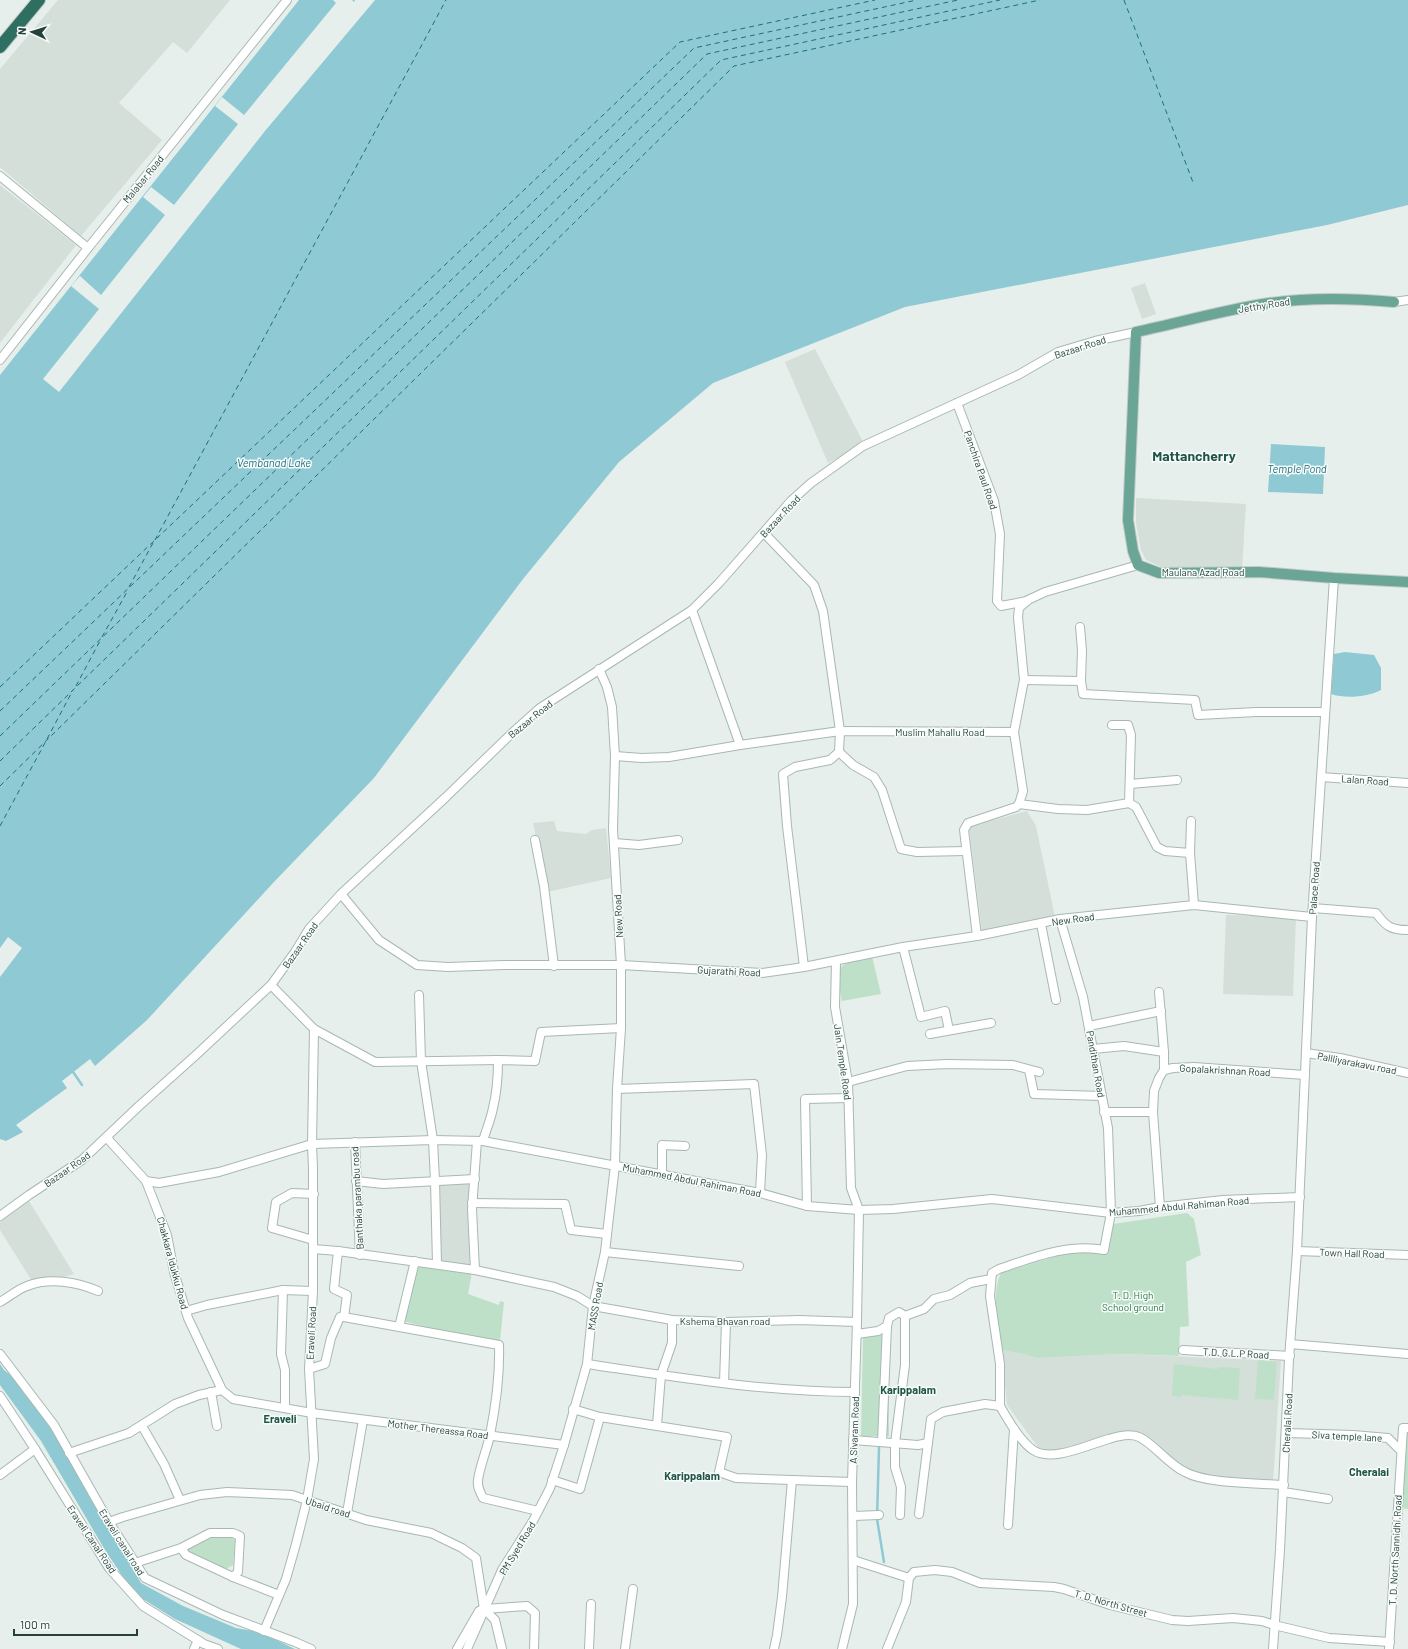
<svg xmlns="http://www.w3.org/2000/svg" width="1408" height="1649" font-family="Barlow,sans-serif">
<style>
.built{fill:#d4dfda}
.green{fill:#bfe0c8}
.water{fill:#8ec9d4}
.pier{fill:#e6efeb}
.lines{fill:none;stroke-linecap:round;stroke-linejoin:round}
.stream{stroke:#8ec9d4;stroke-width:2.5}
.ferry{stroke:#1c6f80;stroke-width:1;stroke-dasharray:5 4;stroke-linecap:butt}
.minor-casing{stroke:#a8b8b2;stroke-width:10}
.major-casing{stroke:#c2cac8;stroke-width:12}
.highway-casing{stroke:#c2cac8;stroke-width:14}
.minor{stroke:#fff;stroke-width:8}
.major{stroke:#6aa596;stroke-width:10}
.highway{stroke:#2f6f62;stroke-width:12}
.labels{text-anchor:middle;stroke-width:3;stroke-linejoin:round;paint-order:stroke}
.street-label{font-size:10px;fill:#24423a;stroke:#f7fbf9}
.park-label{font-size:10px;fill:#2d7a4b;stroke:#f7fbf9}
.water-label{font-size:11px;font-style:italic;fill:#1c6f80;stroke:#f7fbf9}
.neighbourhood-label{font-size:11px;font-weight:bold;fill:#1f5548;stroke:#f7fbf9}
.district-label{font-size:14px;font-weight:bold;fill:#1f5548;stroke:#f7fbf9}
</style>
<rect width="100%" height="100%" fill="#e6efeb"/>
<g class="built">
<polygon points="58,0 230,0 187,53 173,42 119,103 162,140 81,236 0,167 0,69"/>
<polygon points="0,185 76,245 0,343"/>
<polygon points="1145,283 1156,314 1142,319 1131,288"/>
<polygon points="815,349 864,444 828,463 785,362"/>
<polygon points="1136,498 1246,504 1242,569 1161,567 1146,560 1141,550 1136,523"/>
<polygon points="1027,811 1036,826 1055,917 982,931 969,827"/>
<polygon points="554,821 557,831 586,834 592,830 606,828 611,878 547,892 533,823"/>
<polygon points="1226,915 1296,917 1293,996 1223,994"/>
<polygon points="471,1180 470,1265 440,1263 438,1181"/>
<polygon points="29,1201 74,1274 60,1278 32,1281 0,1230 0,1222"/>
<polygon points="1002,1350 1023,1354 1037,1358 1119,1354 1281,1361 1273,1483 1195,1476 1135,1435 1060,1451 1047,1451 1038,1447 1007,1405"/>
</g>
<g class="green">
<path d="M872 956 881 994 842 1001C835 962 836 966 872 956Z"/>
<path d="M1187 1213 1194 1219 1201 1255 1186 1262 1189 1326 1180 1327 1179 1356 1119 1354 1037 1358 1023 1354 1002 1350C997 1328 991 1294 1001 1273L1063 1254 1081 1252 1106 1254 1109 1248 1113 1224Z"/>
<polygon points="417,1264 472,1272 468,1294 499,1305 500,1301 504,1302 500,1341 452,1334 403,1321"/>
<polygon points="863,1335 888,1335 889,1436 861,1436"/>
<polygon points="1258,1360 1277,1362 1274,1400 1255,1399"/>
<polygon points="1174,1364 1218,1369 1218,1367 1240,1368 1238,1400 1182,1395 1181,1397 1172,1396"/>
<polygon points="1406,1433 1408,1433 1408,1509 1400,1508"/>
<polygon points="208,1537 231,1537 235,1540 233,1565 226,1569 188,1552 188,1548"/>
</g>
<g class="water">
<polygon points="299,0 1408,0 1408,205 1327,225 905,307 713,383 619,462 523,579 374,778 273,883 147,1020 95,1066 90,1059 62,1081 67,1088 16,1125 23,1132 6,1141 0,1139 0,375"/>
<polygon points="1271,444 1325,447 1323,494 1268,492"/>
<path d="M1345 652 1374 655 1381 668V690C1368 697 1345 699 1331 694L1334 654Z"/>
<polygon points="0,1364 4,1370 28,1389 141,1583 183,1606 236,1628 259,1632 295,1649 241,1649 175,1619 143,1599 125,1580 105,1550 41,1441 0,1385"/>
</g>
<g class="pier">
<polygon points="333,0 352,0 354,2 355,0 375,0 265,131 59,392 43,379 99,309 71,286 80,276 101,295 165,215 143,197 151,187 174,205 238,124 215,106 222,97 244,115 336,3"/>
<polygon points="8,937 22,948 0,977 0,948"/>
</g>
<g class="lines">
<g class="stream">
<polyline points="71,1069 82,1085"/>
<polyline points="879,1447 877,1519 884,1562"/>
</g>
<g class="ferry">
<polyline points="1124,0 1194,185"/>
<polyline points="155,540 446,0"/>
<polyline points="129,587 153,543"/>
<polyline points="102,637 128,590"/>
<polyline points="76,686 101,639"/>
<polyline points="0,687 680,42 875,0"/>
<polyline points="0,711 694,48 917,0"/>
<polyline points="0,736 707,54 958,0"/>
<polyline points="47,739 73,690"/>
<polyline points="0,761 721,60 1000,0"/>
<polyline points="0,786 734,66 1040,0"/>
<polyline points="0,826 46,741"/>
</g>
<g class="minor-casing">
<g id="minor">
<polyline points="0,176 88,248"/>
<polyline points="1394,302 1408,300"/>
<polyline points="0,360 88,248 287,0"/>
<polyline points="957,403 994,501 1000,534 997,601 1001,606 1027,601"/>
<polyline points="764,533 814,585 823,611 840,731 839,752 830,760 795,767 783,774 787,826 804,967"/>
<polyline points="692,610 740,745"/>
<polyline points="1080,627 1082,650 1081,681"/>
<polyline points="1024,680 1081,681 1083,694 1195,700 1198,715 1256,712 1325,712"/>
<polyline points="1112,725 1128,725 1131,735 1129,803"/>
<polyline points="839,752 853,765 874,777 882,790 901,849 917,852 966,851"/>
<polyline points="615,756 642,758 669,757 740,745 840,731 1014,732"/>
<polyline points="1321,777 1408,783"/>
<polyline points="1130,784 1177,780"/>
<polyline points="1019,804 1058,809 1087,810 1129,803 1136,807 1157,847 1165,851 1190,853 1194,905"/>
<polyline points="535,840 544,886 554,966"/>
<polyline points="614,843 639,845 678,840"/>
<polyline points="1190,853 1191,821"/>
<polyline points="341,894 379,940 417,965 448,967 504,965 621,965 762,973 804,967 903,947 977,936 1060,919 1194,905 1312,917"/>
<path d="M1313 908 1376 913C1386 926 1390 930 1408 930"/>
<polyline points="1041,924 1056,1000"/>
<polyline points="977,936 964,830 968,823 1016,807 1019,804 1023,791 1014,732 1024,680 1018,617 1019,608 1028,600 1045,592 1138,565"/>
<polyline points="903,947 921,1017 945,1011 949,1030"/>
<polyline points="836,961 835,1007 848,1082 851,1188 859,1210 857,1322 852,1482 853,1604 842,1649"/>
<polyline points="271,985 314,1029 375,1062 498,1060"/>
<polyline points="1159,992 1164,1052 1164,1070"/>
<polyline points="419,995 421,1061 433,1140 435,1181 437,1264"/>
<polyline points="1089,1026 1161,1011"/>
<polyline points="930,1034 991,1023"/>
<polyline points="1093,1049 1124,1046 1164,1052"/>
<polyline points="1306,1053 1340,1058 1408,1073"/>
<polyline points="1029,1070 1034,1094 1102,1096"/>
<polyline points="848,1082 907,1066 947,1064 1013,1065 1039,1072"/>
<polyline points="617,1089 754,1084 762,1155 760,1193"/>
<polyline points="1104,1112 1153,1112"/>
<polyline points="107,1138 146,1181 159,1183 219,1172 312,1144 433,1140 483,1141 760,1193 807,1206 859,1210 893,1209 992,1199 1111,1213 1139,1211 1160,1207 1223,1200 1300,1197"/>
<path d="M483 1141C486 1130 491 1119 493 1108 497 1092 498 1076 498 1060L535 1061 541 1032 621 1028"/>
<polyline points="355,1142 360,1255"/>
<polyline points="662,1174 662,1145 685,1146"/>
<polyline points="146,1181 167,1235 174,1272 188,1318 222,1390 233,1399 312,1413 564,1445"/>
<polyline points="356,1181 383,1184 475,1179"/>
<polyline points="472,1203 565,1204 571,1230 607,1234"/>
<polyline points="807,1206 805,1099 849,1098"/>
<polyline points="1160,1207 1153,1112 1154,1091 1159,1078 1164,1070 1173,1068 1194,1067 1305,1075"/>
<polyline points="0,1216 29,1195 82,1160 139,1106 196,1055 271,985 295,952 309,929 341,894 446,797 512,733 540,708 692,610 719,583 791,501 811,483 863,446 1018,375 1058,352 1095,341 1136,332"/>
<polyline points="313,1240 272,1228 276,1202 292,1193 314,1194"/>
<polyline points="313,1249 338,1251 475,1270 554,1287 577,1296 593,1306 672,1320 726,1322 799,1320 857,1322"/>
<path d="M338 1251 334 1289 347 1295 344 1317 499 1345C500 1376 496 1405 490 1435 487 1450 480 1465 478 1480 477 1487 480 1492 483 1498L538 1511"/>
<polyline points="1297,1251 1408,1255"/>
<polyline points="605,1252 739,1266"/>
<polyline points="475,1270 472,1209 477,1141"/>
<polyline points="283,1290 281,1354 285,1370 285,1408"/>
<path d="M0 1302C9 1297 18 1289 27 1286 50 1277 77 1282 98 1291"/>
<polyline points="186,1311 207,1305 283,1290 313,1291"/>
<polyline points="399,1327 415,1261"/>
<polyline points="857,1334 878,1331 887,1326 889,1318 899,1312 905,1316"/>
<polyline points="1290,1344 1408,1354"/>
<polyline points="1183,1350 1290,1356"/>
<polyline points="0,1354 54,1425 109,1522 145,1578 223,1615 295,1642 311,1649"/>
<path d="M587 1364C676 1377 765 1392 855 1392"/>
<polyline points="309,1369 325,1364 331,1338 340,1317 344,1317"/>
<polyline points="724,1383 726,1322"/>
<polyline points="211,1392 217,1426"/>
<polyline points="0,1396 35,1449 109,1568 143,1606 204,1644 218,1649"/>
<path d="M1000 1406V1364L990 1296 992 1273 999 1269C1032 1258 1069 1243 1104 1250L1111 1213 1108 1128 1083 997 1060 919"/>
<path d="M1000 1406C1008 1420 1020 1441 1033 1450 1052 1463 1089 1444 1109 1439 1118 1436 1130 1433 1139 1437 1153 1443 1169 1465 1185 1472 1207 1484 1257 1483 1284 1485"/>
<polyline points="573,1409 600,1417 727,1437 719,1472 736,1478 852,1482"/>
<polyline points="657,1425 661,1375 672,1343 672,1320"/>
<polyline points="142,1426 164,1464 180,1500"/>
<polyline points="1287,1433 1353,1435 1388,1438 1401,1451"/>
<polyline points="853,1440 918,1445 928,1443 931,1419 943,1412 985,1404 1000,1406"/>
<polyline points="882,1442 887,1326"/>
<polyline points="69,1453 129,1433 175,1404 199,1395 222,1390"/>
<polyline points="0,1475 35,1449"/>
<polyline points="552,1480 580,1489 600,1417"/>
<polyline points="1283,1492 1328,1499"/>
<polyline points="347,1513 363,1420"/>
<polyline points="919,1514 928,1443"/>
<polyline points="900,1515 901,1487 895,1467 895,1443 905,1365 905,1316 924,1309 934,1299 950,1295 970,1283 991,1279"/>
<polyline points="853,1516 879,1515"/>
<polyline points="109,1522 123,1517 200,1495 227,1492 292,1495 366,1520 431,1533 462,1548 476,1558 484,1609"/>
<polyline points="1008,1525 1014,1429"/>
<polyline points="853,1560 909,1578"/>
<polyline points="135,1563 181,1548 210,1533 233,1533 240,1536 238,1572 233,1577 186,1555 181,1548"/>
<polyline points="233,1577 279,1595"/>
<polyline points="484,1609 495,1620 502,1649"/>
<polyline points="264,1631 286,1579 296,1544 307,1500 314,1459 309,1369 313,1291 313,1169 312,1144 314,1029"/>
<polyline points="194,1649 198,1640"/>
<polyline points="457,1649 479,1611 484,1609 527,1606 535,1613 534,1649"/>
<polyline points="467,1649 502,1570 533,1521 550,1488 564,1445 587,1364 593,1306 605,1252 615,1165 617,1089 621,1028 621,965 613,829 615,756 612,707 607,687 599,669"/>
<polyline points="589,1649 591,1604"/>
<polyline points="625,1649 633,1589"/>
<polyline points="774,1649 777,1635 782,1597 792,1480"/>
<polyline points="887,1649 906,1602 909,1578 914,1572 935,1570 952,1572 980,1583 1054,1587 1064,1589 1110,1605 1172,1620 1188,1621 1233,1618 1262,1621 1274,1625 1329,1638 1390,1642"/>
<polyline points="1273,1649 1280,1550 1289,1359 1297,1251 1312,917 1334,578"/>
<polyline points="1389,1649 1403,1428 1408,1428"/>
</g>
</g>
<g class="major-casing">
<path id="major" d="M1394 302C1351 298 1306 297 1263 304 1220 311 1178 323 1136 332L1128 520 1133 551 1138 565 1159 573 1259 572 1334 578 1408 582"/>
</g>
<g class="highway-casing">
<polyline id="highway" points="0,47 39,0"/>
</g>
<use href="#minor" class="minor"/>
<use href="#major" class="major"/>
<use href="#highway" class="highway"/>
</g>
<g class="labels">
<g class="street-label">
<text transform="translate(143 179) rotate(-51)" y="4">Malabar Road</text>
<text transform="translate(1264 305) rotate(-9)" y="4">Jetthy Road</text>
<text transform="translate(1080 347) rotate(-18)" y="4">Bazaar Road</text>
<text transform="translate(981 470) rotate(71)" y="4">Panchira Paul Road</text>
<text transform="translate(780 516) rotate(-47)" y="4">Bazaar Road</text>
<text x="1203" y="576">Maulana Azad Road</text>
<text transform="translate(530 719) rotate(-39)" y="4">Bazaar Road</text>
<text x="940" y="736">Muslim Mahallu Road</text>
<text transform="translate(1365 780) rotate(4)" y="4">Lalan Road</text>
<text transform="translate(1314 888) rotate(-86)" y="4">Palace Road</text>
<text transform="translate(618 916) rotate(-93)" y="4">New Road</text>
<text transform="translate(1073 919) rotate(-8)" y="4">New Road</text>
<text transform="translate(300 945) rotate(-55)" y="4">Bazaar Road</text>
<text transform="translate(729 971) rotate(3)" y="4">Gujarathi Road</text>
<text transform="translate(843 1062) rotate(82)" y="4">Jain Temple Road</text>
<text transform="translate(1357 1063) rotate(11)" y="4">Pallliyarakavu road</text>
<text transform="translate(1096 1064) rotate(80)" y="4">Pandithan Road</text>
<text transform="translate(1225 1070) rotate(3)" y="4">Gopalakrishnan Road</text>
<text transform="translate(67 1169) rotate(-35)" y="4">Bazaar Road</text>
<text transform="translate(692 1180) rotate(11)" y="4">Muhammed Abdul Rahiman Road</text>
<text transform="translate(357 1198) rotate(-93)" y="4">Banthaka parambu road</text>
<text transform="translate(1179 1206) rotate(-5)" y="4">Muhammed Abdul Rahiman Road</text>
<text transform="translate(1352 1253) rotate(2)" y="4">Town Hall Road</text>
<text transform="translate(173 1263) rotate(75)" y="4">Chakkara Idukku Road</text>
<text transform="translate(595 1306) rotate(-80)" y="4">MASS Road</text>
<text x="725" y="1325">Kshema Bhavan road</text>
<text transform="translate(311 1333) rotate(-87)" y="4">Eraveli Road</text>
<text transform="translate(1236 1353) rotate(3)" y="4">T.D. G.L.P Road</text>
<text transform="translate(1287 1423) rotate(-87)" y="4">Cheralai Road</text>
<text transform="translate(438 1429) rotate(7)" y="4">Mother Thereassa Road</text>
<text transform="translate(854 1430) rotate(-88)" y="4">A Sivaram Road</text>
<text transform="translate(1347 1436) rotate(3)" y="4">Siva temple lane</text>
<text transform="translate(328 1507) rotate(18)" y="4">Ubaid road</text>
<text transform="translate(92 1539) rotate(56)" y="4">Eraveli Canal Road</text>
<text transform="translate(122 1542) rotate(58)" y="4">Eraveli canal road</text>
<text transform="translate(517 1548) rotate(-59)" y="4">PM Syed Road</text>
<text transform="translate(1395 1550) rotate(-87)" y="4">T. D. North Sannidhi.Road</text>
<text transform="translate(1111 1603) rotate(16)" y="4">T. D. North Street</text>
</g>
<g class="park-label">
<text x="1133" y="1299">T. D. High<tspan x="1133" dy="12">School ground</tspan></text>
</g>
<g class="water-label">
<text x="274" y="467">Vembanad Lake</text>
<text x="1297" y="473">Temple Pond</text>
</g>
<g class="neighbourhood-label">
<text x="908" y="1394">Karippalam</text>
<text x="280" y="1423">Eraveli</text>
<text x="1369" y="1476">Cheralai</text>
<text x="692" y="1480">Karippalam</text>
</g>
<g class="district-label">
<text x="1194" y="461">Mattancherry</text>
</g>
</g>
<g transform="translate(32 32) rotate(274)" stroke="#f7fbf9" stroke-width="3" paint-order="stroke">
<path d="M0-3L7 15L0 10L-7 15Z" fill="#24423a"/>
<text y="-6" font-size="11" font-weight="bold" text-anchor="middle" fill="#24423a">N</text>
</g>
<path d="M14 1629v6h123v-6" fill="none" stroke="#24423a" stroke-width="2"/>
<text x="20" y="1629" font-size="12" fill="#24423a" stroke="#f7fbf9" stroke-width="3" paint-order="stroke">100 m</text>
</svg>
